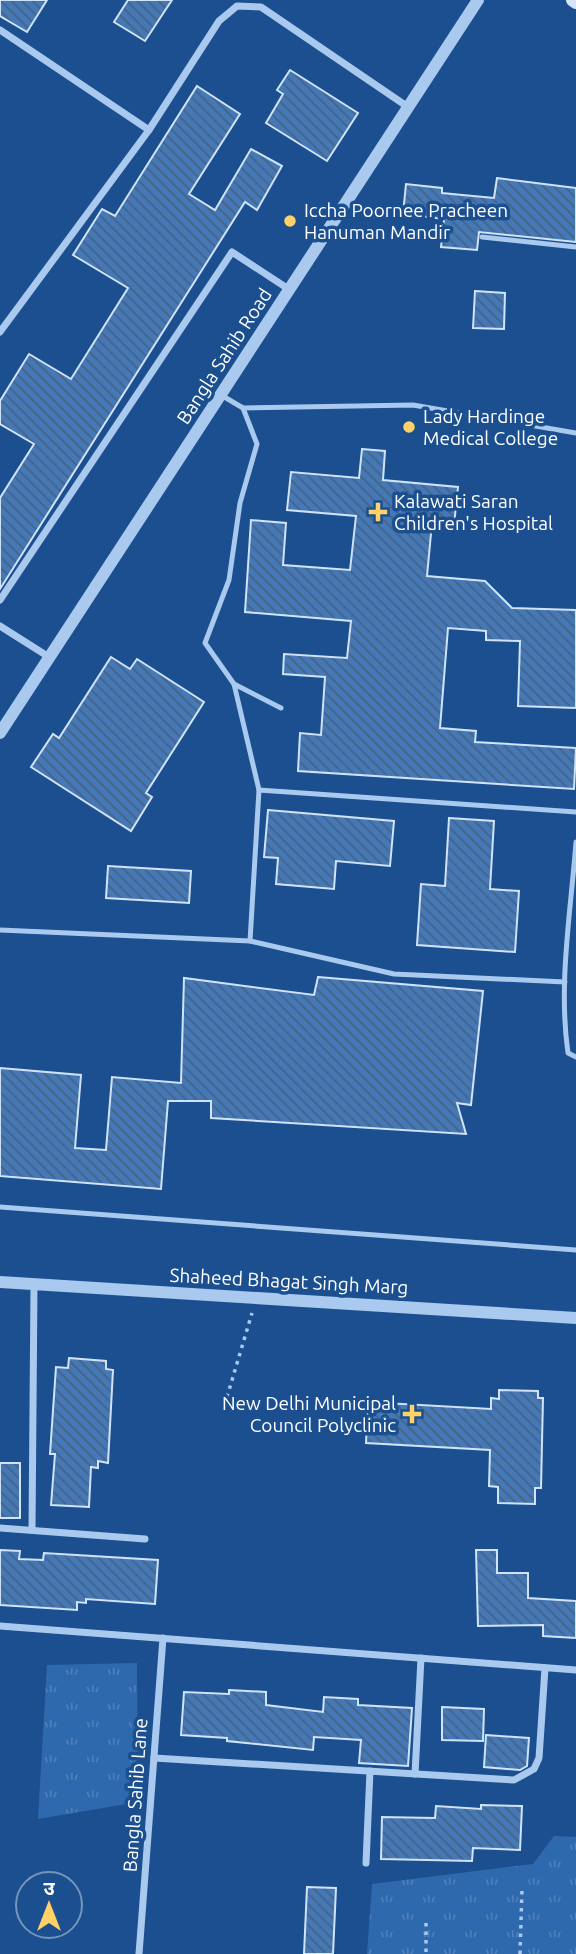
<svg xmlns="http://www.w3.org/2000/svg" width="576" height="1954" font-family="Ubuntu,'Noto Sans Devanagari',sans-serif">
<style>
.park{fill:url(#park-tufts)}
.building{fill:url(#building-back-hatch);stroke:#cfe3fa;stroke-width:2}
.lines{fill:none;stroke-linecap:round;stroke-linejoin:round}
.path{stroke:#a9c9ee;stroke-width:3.5;stroke-dasharray:3.5 5;stroke-linecap:butt}
.service{stroke:#a9c9ee;stroke-width:5}
.minor{stroke:#a9c9ee;stroke-width:7}
.tertiary{stroke:#a9c9ee;stroke-width:12}
.secondary{stroke:#d6e6fa;stroke-width:14}
.poi-dot{fill:#ffd166;stroke:#1b4f8f;stroke-width:2.5}
.labels{text-anchor:middle;stroke-width:7;stroke-linejoin:round;paint-order:stroke}
.poi-label{font-size:19px;fill:#fff;stroke:#1b4f8f;text-anchor:start}
.street-label{font-size:19px;fill:#fff;stroke:#1b4f8f}
</style>
<defs>
<pattern id="park-tufts" width="24" height="20" patternUnits="userSpaceOnUse" patternTransform="scale(1.75)"><rect width="24" height="20" fill="#2e69ad"/><path d="M3 7l-1-3M5 7V3M7 7l1-3M15 17l-1-3M17 17v-4M19 17l1-3" fill="none" stroke="#4d80b9"/></pattern>
<pattern id="building-back-hatch" width="6" height="6" patternUnits="userSpaceOnUse" patternTransform="scale(1.75)"><rect width="6" height="6" fill="#4478b7"/><path d="M-1 5l2 2M0 0l6 6M5-1l2 2" fill="none" stroke="#486282"/></pattern>
</defs>
<rect width="100%" height="100%" fill="#1b4f8f"/>
<g class="park">
<polygon points="137,1663 138,1802 38,1819 47,1665"/>
<polygon points="554,1836 576,1837 576,1954 367,1954 372,1884 533,1864"/>
</g>
<g class="building">
<polygon points="0,0 47,0 27,32 0,16"/>
<polygon points="128,0 172,0 145,41 114,22"/>
<polygon points="290,70 358,113 327,161 266,123 283,94 277,90"/>
<polygon points="197,86 240,114 189,194 215,210 251,149 282,166 257,210 245,202 0,589 0,498 34,444 0,424 0,401 29,354 71,379 128,288 73,255 102,209 115,216"/>
<polygon points="497,178 576,188 576,242 479,232 477,250 441,247 444,219 403,214 406,184 442,188 442,193 494,198"/>
<polygon points="475,291 505,293 504,329 473,328"/>
<polygon points="362,449 385,451 383,480 458,487 454,525 432,523 427,576 485,581 512,608 576,610 576,708 518,706 520,641 486,640 486,631 448,628 440,728 476,731 475,742 576,748 574,789 298,771 300,733 321,735 325,677 283,674 284,654 347,658 351,621 245,612 251,520 286,523 283,565 350,570 356,516 287,510 291,472 359,478"/>
<polygon points="111,657 130,669 137,659 204,702 146,793 152,797 131,831 31,767 53,734 59,738"/>
<polygon points="268,810 394,821 390,866 336,861 334,889 276,884 278,858 264,857"/>
<polygon points="449,818 494,821 490,889 519,891 515,952 417,945 421,884 445,886"/>
<polygon points="108,866 191,871 189,903 106,898"/>
<polygon points="318,977 483,991 471,1105 457,1103 466,1134 211,1118 211,1101 168,1101 161,1189 0,1176 0,1068 81,1075 75,1148 106,1150 112,1077 181,1083 184,978 314,995"/>
<polygon points="69,1358 106,1361 106,1369 113,1370 108,1463 98,1461 98,1468 91,1467 89,1507 51,1505 55,1454 50,1454 56,1367 68,1368"/>
<polygon points="499,1390 538,1391 538,1398 543,1398 541,1488 535,1488 535,1504 498,1503 498,1487 489,1486 490,1450 366,1443 368,1402 491,1409 491,1398 499,1399"/>
<rect x="0" y="1463" width="20" height="55"/>
<polygon points="0,1550 20,1551 19,1559 43,1560 44,1553 158,1560 155,1604 86,1599 86,1603 77,1602 77,1610 0,1605"/>
<polygon points="476,1550 497,1550 497,1573 528,1573 528,1598 576,1601 576,1638 543,1636 543,1625 478,1626"/>
<polygon points="229,1690 266,1692 266,1705 323,1712 324,1697 358,1699 358,1705 412,1708 408,1766 359,1763 361,1740 314,1737 313,1750 227,1741 227,1738 181,1735 184,1692 229,1694"/>
<polygon points="442,1707 484,1709 483,1741 442,1740"/>
<polygon points="486,1735 529,1738 527,1766 520,1770 484,1767"/>
<polygon points="481,1805 522,1806 520,1850 473,1848 472,1861 381,1859 382,1817 435,1818 436,1806 481,1809"/>
<polygon points="307,1887 336,1888 333,1954 304,1954"/>
</g>
<g class="lines">
<g class="path">
<polyline points="227,1397 252,1313"/>
<polyline points="426,1923 426,1954"/>
<polyline points="520,1954 522,1889"/>
</g>
<g class="service">
<polyline points="482,237 576,247"/>
<polyline points="221,395 243,408 413,405 576,433"/>
<polyline points="243,408 257,444 240,503 229,580 205,643 234,684 259,790"/>
<polyline points="234,684 281,708"/>
<path d="M576 842C571 910 558 984 568 1053L576 1057"/>
<polyline points="0,930 250,941 394,974 565,982"/>
<polyline points="250,941 259,790 576,812"/>
<polyline points="0,1207 576,1250"/>
</g>
<g class="minor">
<polyline points="0,30 149,130"/>
<polyline points="0,332 149,130 219,21 237,6 261,7 408,107"/>
<polyline points="0,600 232,252 290,290"/>
<polyline points="0,626 49,657"/>
<polyline points="0,1528 145,1539"/>
<polyline points="32,1530 34,1285"/>
<polyline points="0,1626 576,1670"/>
<polyline points="154,1758 514,1780 534,1769 539,1758 545,1668"/>
<polyline points="415,1774 421,1658"/>
<polyline points="366,1863 370,1771"/>
<polyline points="139,1954 163,1638"/>
</g>
<g class="tertiary">
<polyline points="0,733 478,0"/>
<polyline points="0,1282 576,1318"/>
</g>
<polyline class="secondary" points="573,0 576,2"/>
</g>
<g class="poi-dot">
<circle cx="290" cy="221" r="7"/>
<circle cx="409" cy="427" r="7"/>
<path d="M374.5 501.5h7v7h7v7h-7v7h-7v-7h-7v-7h7z"/>
<path d="M408.5 1403.5h7v7h7v7h-7v7h-7v-7h-7v-7h7z"/>
</g>
<g class="labels">
<g class="poi-label">
<text x="304" y="217">Iccha Poornee Pracheen<tspan x="304" dy="22">Hanuman Mandir</tspan></text>
<text x="423" y="423">Lady Hardinge<tspan x="423" dy="22">Medical College</tspan></text>
<text x="394" y="508">Kalawati Saran<tspan x="394" dy="22">Children's Hospital</tspan></text>
<text x="396" y="1410" text-anchor="end">New Delhi Municipal<tspan x="396" dy="22">Council Polyclinic</tspan></text>
</g>
<g class="street-label">
<text transform="translate(224 356) rotate(-57)" y="7">Bangla Sahib Road</text>
<text transform="translate(289 1281) rotate(3)" y="7">Shaheed Bhagat Singh Marg</text>
<text transform="translate(135 1795) rotate(-86)" y="7">Bangla Sahib Lane</text>
</g>
</g>
<g transform="translate(49 1905)"><circle r="33" fill="#1b4f8f" stroke="#7695bc" stroke-width="2"/>
<path d="M0-5L12 26L0 18L-12 26Z" fill="#ffd166"/>
<text y="-10" font-size="19" font-weight="bold" text-anchor="middle" fill="#ffffff">उ</text>
</g>
</svg>
